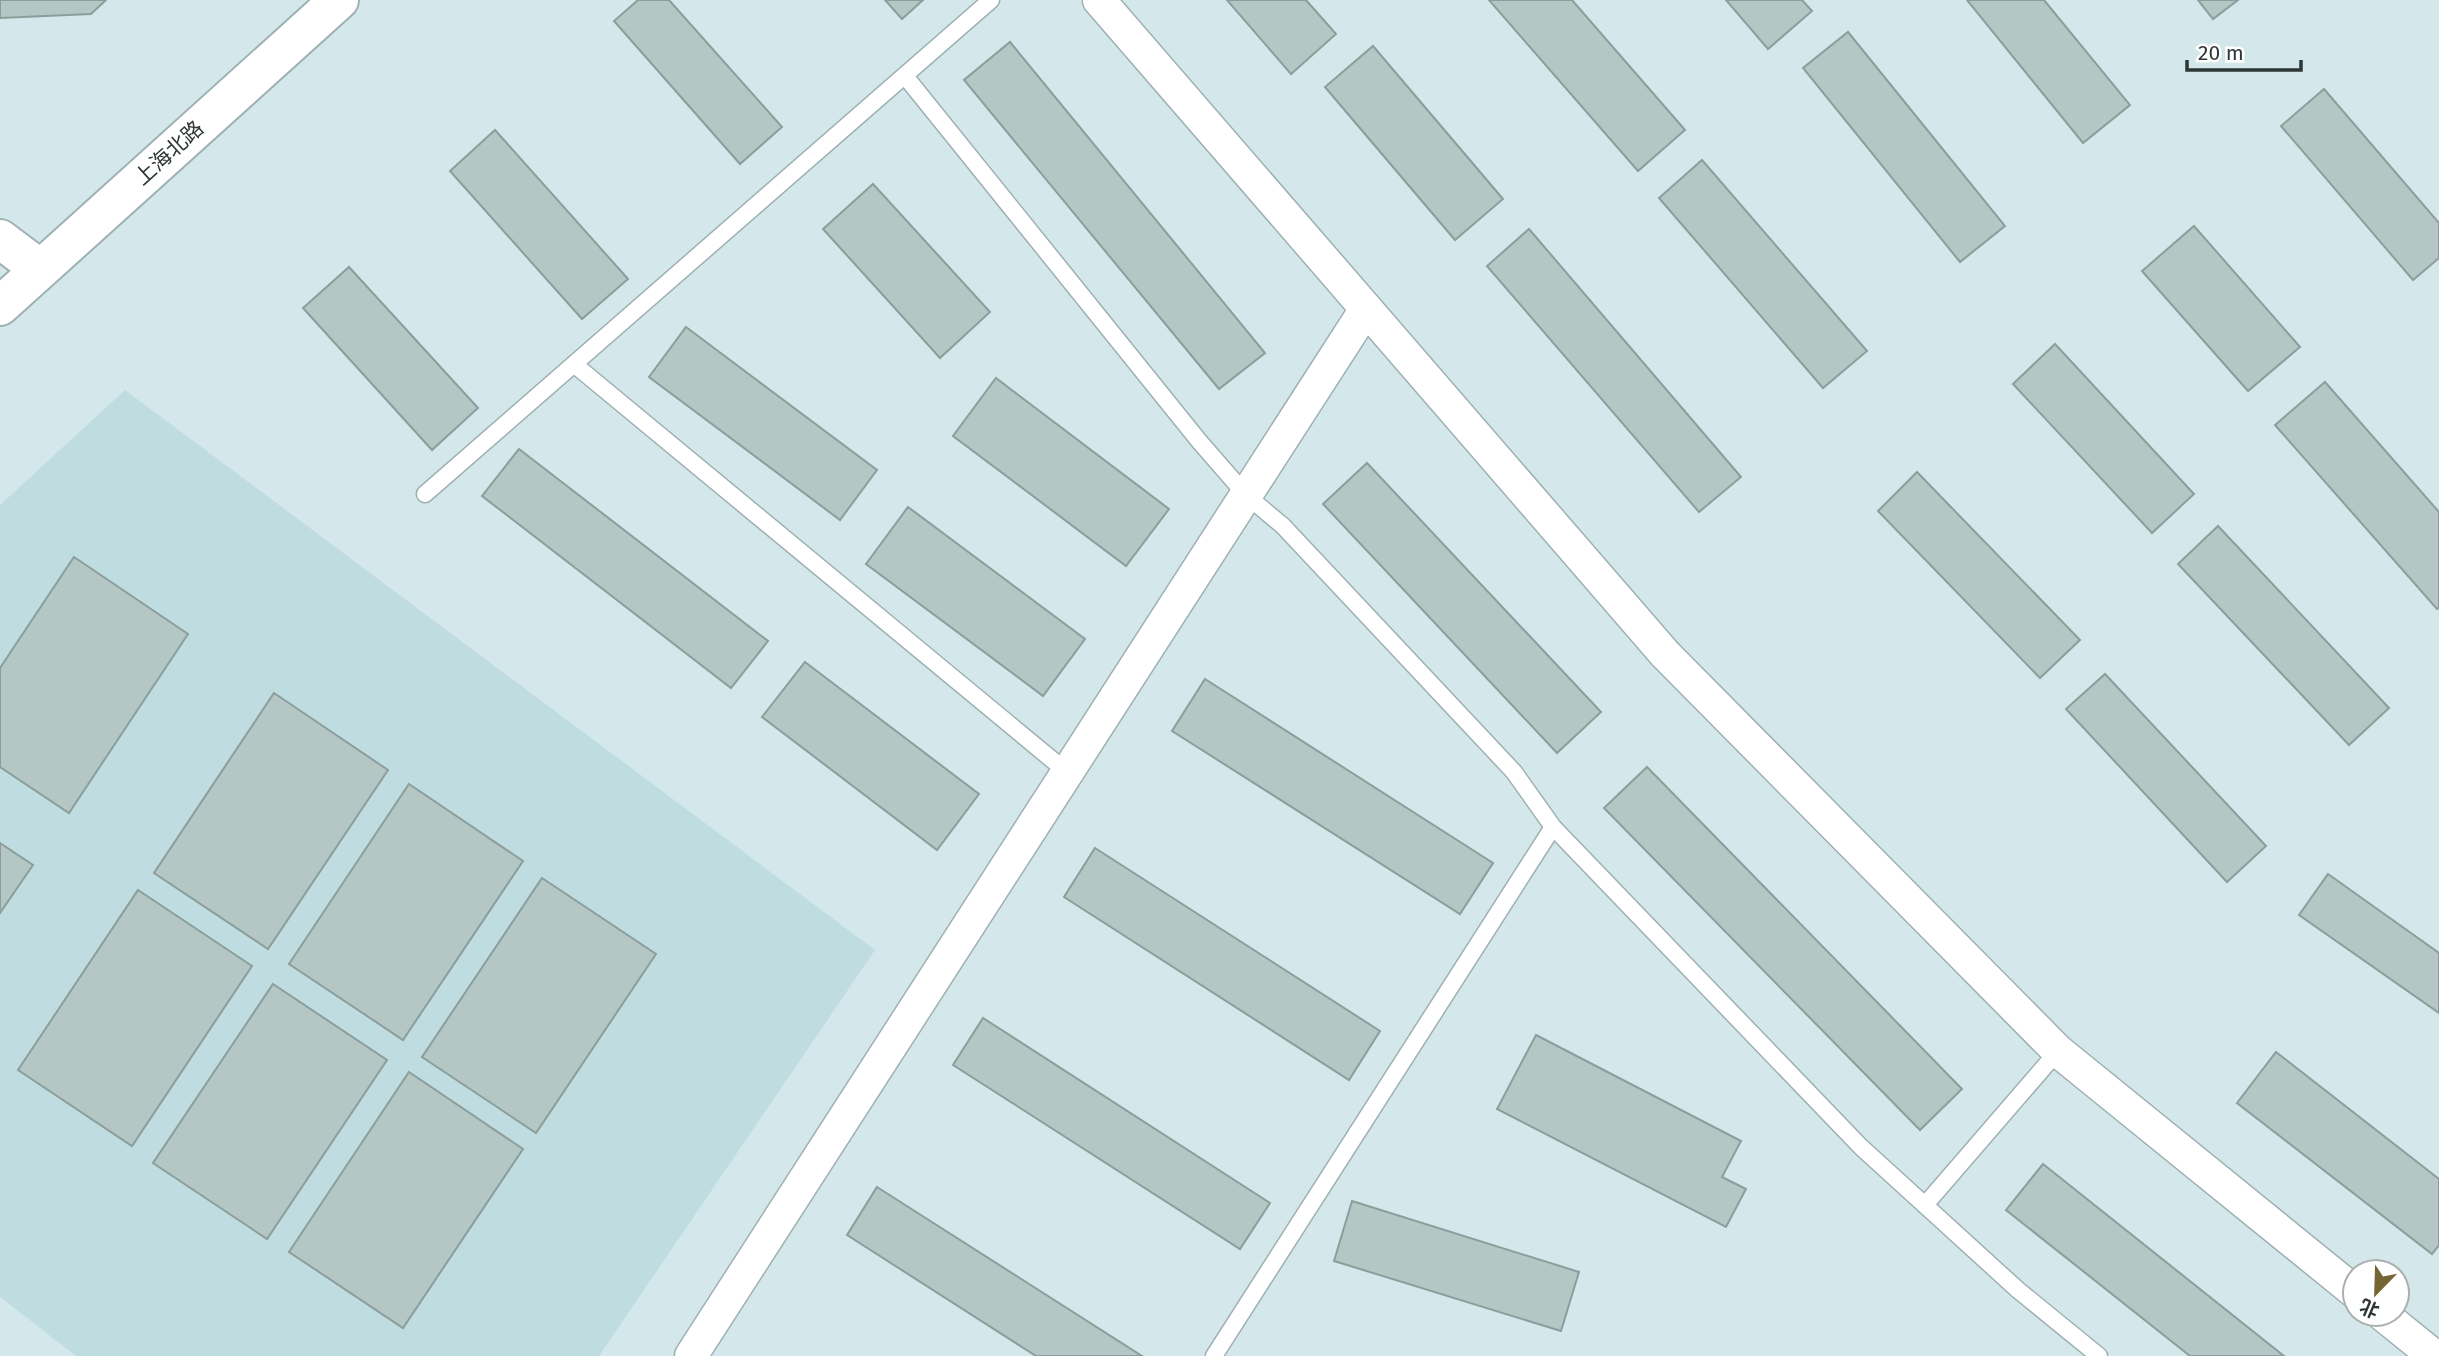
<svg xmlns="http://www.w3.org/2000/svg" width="2439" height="1356" font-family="'Fira Sans','Noto Sans SC',sans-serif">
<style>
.built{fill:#bfdce1}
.building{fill:#b4c7c4;stroke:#8b9e9b;stroke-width:2}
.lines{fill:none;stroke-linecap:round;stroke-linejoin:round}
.service-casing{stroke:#9eb0b3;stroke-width:19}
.minor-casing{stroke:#9eb0b3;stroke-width:35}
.tertiary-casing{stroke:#9eb0b3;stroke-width:42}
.service{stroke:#fff;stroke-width:16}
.minor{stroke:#fff;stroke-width:32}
.tertiary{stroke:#fff;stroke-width:38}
.labels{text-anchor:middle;stroke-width:5;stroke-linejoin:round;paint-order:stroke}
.street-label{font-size:21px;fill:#2e3637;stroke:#fff}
</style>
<rect width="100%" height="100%" fill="#d4e8eb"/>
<polygon class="built" points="125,390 875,950 599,1356 76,1356 0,1297 0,505"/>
<g class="building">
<polygon points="0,0 106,0 91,14 0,18"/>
<polygon points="638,0 669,0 782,127 740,164 614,21"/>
<polygon points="885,0 923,0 902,19"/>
<polygon points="1227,0 1306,0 1336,34 1291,74"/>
<polygon points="1489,0 1572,0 1685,130 1638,171"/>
<polygon points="1726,0 1802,0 1812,11 1768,49"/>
<polygon points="1967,0 2044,0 2130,105 2083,143"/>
<polygon points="2198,0 2238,0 2213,19"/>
<polygon points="1848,32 2005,226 1960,262 1803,68"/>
<polygon points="1010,42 1265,353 1219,389 964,80"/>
<polygon points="1373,46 1503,199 1455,240 1325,87"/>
<polygon points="2324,89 2439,223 2439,258 2413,280 2281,126"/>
<polygon points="495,130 628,279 582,319 450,171"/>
<polygon points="1702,160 1867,351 1823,388 1659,198"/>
<polygon points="873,184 990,312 940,358 823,229"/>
<polygon points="2194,226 2300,347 2248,391 2142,271"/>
<polygon points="1529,229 1741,477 1699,512 1487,266"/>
<polygon points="349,267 478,408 432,450 303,308"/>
<polygon points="686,327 877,470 840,520 649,377"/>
<polygon points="2055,344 2194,494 2152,533 2013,384"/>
<polygon points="996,378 1169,509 1126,566 953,436"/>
<polygon points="2325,382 2439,512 2439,608 2437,609 2275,425"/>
<polygon points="519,449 768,641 731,688 482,496"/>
<polygon points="1367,463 1601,712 1557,753 1323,504"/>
<polygon points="1917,472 2080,640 2040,678 1878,511"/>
<polygon points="908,507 1085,639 1043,696 866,564"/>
<polygon points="2218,526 2389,708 2349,745 2178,564"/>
<polygon points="74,557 188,634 69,813 0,767 0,668"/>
<polygon points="805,662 979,794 937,850 762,717"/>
<polygon points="2105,674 2266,846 2227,882 2066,709"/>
<polygon points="1205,679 1493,863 1460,914 1172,731"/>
<polygon points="274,693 388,770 268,949 154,873"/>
<polygon points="1647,767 1962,1089 1920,1130 1604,808"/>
<polygon points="409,784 523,861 403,1040 289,964"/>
<polygon points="0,843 33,865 0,913"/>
<polygon points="1095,848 1380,1031 1349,1080 1064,897"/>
<polygon points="2328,874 2439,953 2439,1013 2299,915"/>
<polygon points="542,878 656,954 536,1133 422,1057"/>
<polygon points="138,890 252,966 132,1146 18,1070"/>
<polygon points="273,984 387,1060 267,1239 153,1163"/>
<polygon points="983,1018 1270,1203 1240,1249 953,1065"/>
<polygon points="1536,1035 1741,1141 1722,1177 1746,1189 1726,1227 1497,1109"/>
<polygon points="2276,1052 2439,1179 2439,1245 2432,1254 2237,1103"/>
<polygon points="409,1072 523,1149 403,1328 289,1252"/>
<polygon points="2043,1164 2284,1356 2190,1356 2006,1210"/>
<polygon points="877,1187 1142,1356 1036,1356 847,1235"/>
<polygon points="1352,1201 1579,1272 1561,1331 1334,1261"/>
</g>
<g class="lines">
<g class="service-casing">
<g id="service">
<polyline points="905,76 1199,441 1246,495 1283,526 1514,772 1553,827 1861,1147 2018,1290 2099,1356"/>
<polyline points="575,365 1067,772"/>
<polyline points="425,494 991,0"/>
<polyline points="1925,1205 2058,1051"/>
<polyline points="1214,1356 1553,827"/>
</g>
</g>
<g class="minor-casing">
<g id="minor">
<polyline points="1099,0 1665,654 2058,1051 2355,1292"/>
<polyline points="2382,1314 2434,1356"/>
<polyline points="691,1356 1366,309"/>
</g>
</g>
<g class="tertiary-casing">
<g id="tertiary">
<polyline points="0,239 40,269"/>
<polyline points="0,306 339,0"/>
</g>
</g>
<use href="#service" class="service"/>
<use href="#minor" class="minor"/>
<use href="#tertiary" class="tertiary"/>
</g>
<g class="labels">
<g class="street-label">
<text transform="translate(169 153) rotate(-42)" y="7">上海北路</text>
</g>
</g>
<g transform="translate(2376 1293) rotate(203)"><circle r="33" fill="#ffffff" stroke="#abafaf" stroke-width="2"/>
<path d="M0-5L12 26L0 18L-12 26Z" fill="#756533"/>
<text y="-10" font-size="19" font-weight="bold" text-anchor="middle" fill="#2e3637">北</text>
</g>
<path d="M2187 60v10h114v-10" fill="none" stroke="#2e3637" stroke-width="3.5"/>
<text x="2198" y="60" font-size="21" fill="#2e3637" stroke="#ffffff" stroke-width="5" paint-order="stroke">20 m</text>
</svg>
